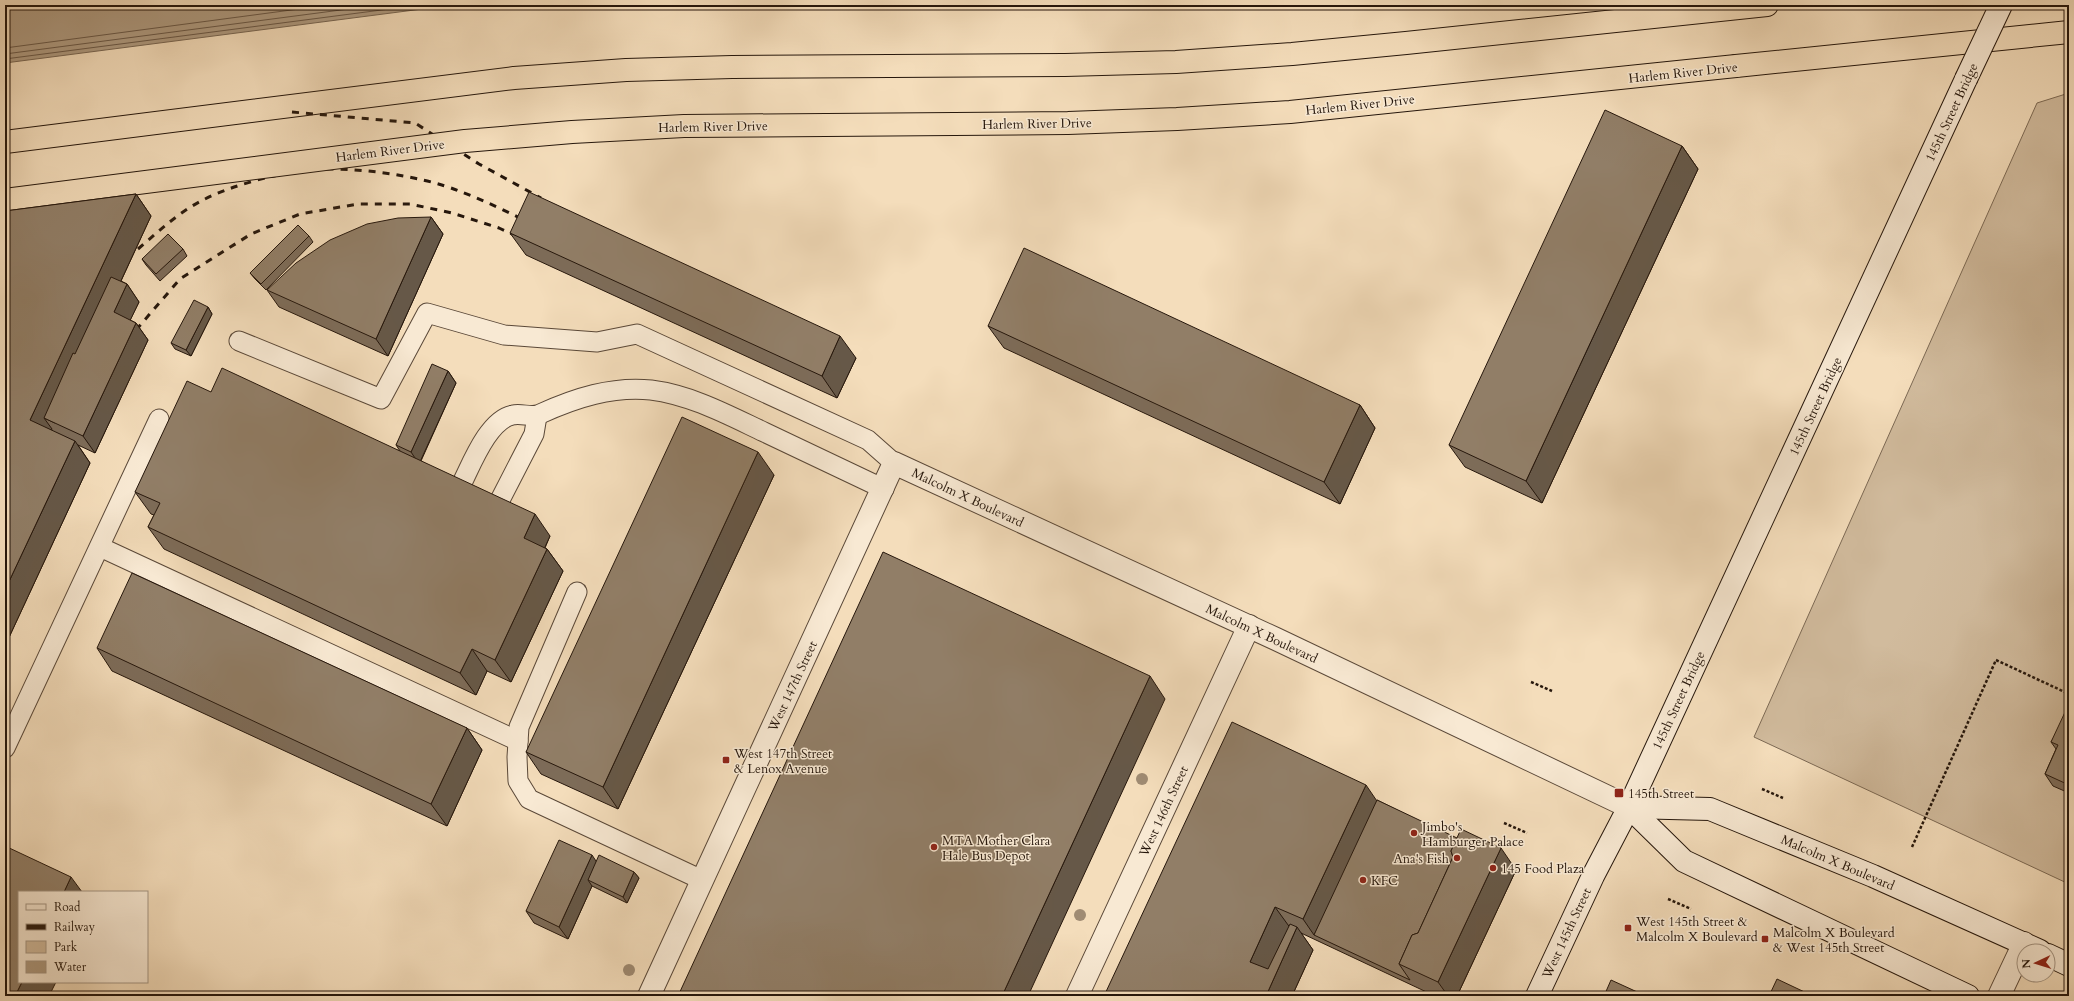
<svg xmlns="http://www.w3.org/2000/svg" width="2074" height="1001" font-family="Cardo,serif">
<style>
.green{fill:#d1bb9d;stroke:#7c6954}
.water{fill:#ae9a80;stroke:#786652}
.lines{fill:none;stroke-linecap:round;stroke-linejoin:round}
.shore{stroke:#6a5846;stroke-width:1}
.service-casing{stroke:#5a4838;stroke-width:21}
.minor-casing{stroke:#5a4838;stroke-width:24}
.secondary-casing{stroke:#26170c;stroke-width:24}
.motorway-casing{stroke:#26170c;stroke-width:24}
.path{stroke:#26170c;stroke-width:2.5;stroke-dasharray:3 2;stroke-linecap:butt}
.service{stroke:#f8e9d3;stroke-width:19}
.minor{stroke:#f8e9d3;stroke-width:22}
.secondary{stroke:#f8e9d3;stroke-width:22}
.motorway{stroke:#f4ddbb;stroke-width:22}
.rail{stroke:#26170c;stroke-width:3;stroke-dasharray:7 7;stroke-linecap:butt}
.secondary-bridge-casing{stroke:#26170c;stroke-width:24;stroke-linecap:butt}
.motorway-bridge-casing{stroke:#26170c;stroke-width:24;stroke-linecap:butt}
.secondary-bridge{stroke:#f8e9d3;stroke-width:22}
.motorway-bridge{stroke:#f4ddbb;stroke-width:22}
.tree{fill:#9f8b73}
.wall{fill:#7d6c59;stroke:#26170c}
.shaded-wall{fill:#665848;stroke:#26170c}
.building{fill:#917e67;stroke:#26170c}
.poi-dot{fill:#8f2418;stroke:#f8e9d3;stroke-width:1.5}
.labels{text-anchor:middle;stroke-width:3;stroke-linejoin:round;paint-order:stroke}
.street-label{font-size:13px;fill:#26170c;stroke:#f8e9d3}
.poi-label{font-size:13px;fill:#26170c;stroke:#f8e9d3;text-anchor:start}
</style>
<rect width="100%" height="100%" fill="#f4ddbb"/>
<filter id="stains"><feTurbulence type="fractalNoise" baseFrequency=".005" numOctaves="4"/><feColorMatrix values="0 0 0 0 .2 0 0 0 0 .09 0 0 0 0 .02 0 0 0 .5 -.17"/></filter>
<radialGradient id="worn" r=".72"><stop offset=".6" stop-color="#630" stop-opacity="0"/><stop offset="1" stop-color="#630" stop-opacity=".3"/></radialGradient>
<polygon class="green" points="2069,93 2069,884 1754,737 2037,103"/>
<polygon class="water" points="5,5 453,5 5,63"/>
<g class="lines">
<g class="shore">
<polyline points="5,48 329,5"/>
<polyline points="5,54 379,5"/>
<polyline points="5,59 420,5"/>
</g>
<g class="service-casing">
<g id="service">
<polyline points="239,341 381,399 427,313 504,335 597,342 637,334 868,440 894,463"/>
<path d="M462 483C472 463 489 419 513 415 522 413 532 418 540 414 575 398 612 386 651 390 691 395 728 415 764 432 804 451 844 470 884 489"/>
<polyline points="499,502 534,434 537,416"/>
<polyline points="100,547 518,741"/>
<polyline points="577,592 519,727 517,757 518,781 529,799 702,880"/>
<polyline points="5,748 159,419"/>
</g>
</g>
<g class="minor-casing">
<g id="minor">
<polyline points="649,996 894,463 1276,639 1629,807"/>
<polyline points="1077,996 1249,626"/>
<polyline points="1999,996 2024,943"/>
</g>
</g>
<g class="secondary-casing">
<g id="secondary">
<polyline points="1629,807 1710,809 1873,876 2040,951"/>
<polyline points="1629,807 1684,861 1968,996"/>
<polyline points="2048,955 2069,965"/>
<polyline points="1537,996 1593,876 1629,807 1966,79"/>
</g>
</g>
<g class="motorway-casing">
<g id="motorway">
<polyline points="1736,66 2069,32"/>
<polyline points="5,142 514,78 626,70 732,67 1065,65 1176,62 1292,54 1406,43 1767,5"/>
</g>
</g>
<g class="path">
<polyline points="1531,682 1552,691"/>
<polyline points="1762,789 1783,798"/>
<polyline points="1504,823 1527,833"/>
<polyline points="1912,847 1996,660 2069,694"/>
<polyline points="1668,899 1691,909"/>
</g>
<use href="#service" class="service"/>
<use href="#minor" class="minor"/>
<use href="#secondary" class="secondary"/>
<use href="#motorway" class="motorway"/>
<g class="rail">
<polyline points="292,112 415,123 479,164 541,198"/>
<path d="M138 249C159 231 179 212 203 200 230 186 278 173 308 170 350 166 420 175 459 191 483 200 506 211 528 222"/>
<polyline points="136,330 180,279 251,234 300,214 358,204 410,204 452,213 499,228 521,238"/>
</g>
<g class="secondary-bridge-casing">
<polyline id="secondary-bridge" points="1966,79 2001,5"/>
</g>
<g class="motorway-bridge-casing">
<polyline id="motorway-bridge" points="5,200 465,141 572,132 684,126 1068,123 1177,119 1290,112 1736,66"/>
</g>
<use href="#secondary-bridge" class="secondary-bridge"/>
<use href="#motorway-bridge" class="motorway-bridge"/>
</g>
<g class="tree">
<circle cx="1142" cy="779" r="6"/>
<circle cx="1080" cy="915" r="6"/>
<circle cx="629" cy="970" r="6"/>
</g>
<g class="wall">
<polygon points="1682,146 1698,169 1542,503 1465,467 1449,445"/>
<polygon points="136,194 151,216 121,281 127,284 139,302 130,320 136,323 148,340 95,453 78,445 90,463 5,646 5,211"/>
<polygon points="431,217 443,234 388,356 279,307 267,290"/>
<polygon points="510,233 856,358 837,398 526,255"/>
<polygon points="309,236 313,242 266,290 255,279 250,273"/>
<polygon points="183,249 187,256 160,281 146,265 142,259"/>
<polygon points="208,307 212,314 191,356 175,349 171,343"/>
<polygon points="988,326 1360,405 1375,428 1340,504 1004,348"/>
<polygon points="448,371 456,383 421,461 550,536 545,548 547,549 563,571 511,682 487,671 476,695 164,549 148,527 154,515 151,514 135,492 211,392 400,451 396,445"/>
<polygon points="774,475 618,809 541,774 526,752"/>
<polygon points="97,648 467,728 482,750 447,826 112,671"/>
<polygon points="2069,711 2069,793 2053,786 2045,774 2056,749 2051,742"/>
<polygon points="1377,800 1516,870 1457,996 1435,996 1301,933 1313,950 1292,996 1104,996"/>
<polygon points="596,861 634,872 639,878 627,903 592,886 568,939 534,923 526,911"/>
</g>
<g class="shaded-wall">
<polygon points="1682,146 1698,169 1542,503 1526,481"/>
<polygon points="136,194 151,216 55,423 44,418 52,429 46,442 30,420"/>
<polygon points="431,217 443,234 388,356 376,339"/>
<polygon points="127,284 139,302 126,329 114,312"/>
<polygon points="208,307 212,314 191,356 186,350"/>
<polygon points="136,323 148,340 95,453 83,436"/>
<polygon points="840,336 856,358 837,398 822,376"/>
<polygon points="448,371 456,383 419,464 411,452"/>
<polygon points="1360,405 1375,428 1340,504 1324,482"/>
<polygon points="75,441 90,463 5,646 5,590"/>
<polygon points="758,452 774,475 618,809 603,787"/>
<polygon points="535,514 550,536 539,560 524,538"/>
<polygon points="547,549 563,571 511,682 495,660"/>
<polygon points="472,649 487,671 476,695 460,673"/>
<polygon points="1150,676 1165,699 1028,996 1002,996"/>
<polygon points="467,728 482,750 447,826 431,804"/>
<polygon points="1366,785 1381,807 1314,935 1303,919"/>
<polygon points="1501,848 1516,870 1457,996 1448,996 1438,982"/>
<polygon points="592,855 600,867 588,880 592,886 568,939 559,927"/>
<polygon points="634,872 639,878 627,903 623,897"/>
<polygon points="71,877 82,892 64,892"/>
<polygon points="1275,907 1291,929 1265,984 1250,962"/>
<polygon points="1297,927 1313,950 1292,996 1266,996"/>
<polygon points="22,982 56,982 49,996 15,996"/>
</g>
<g class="building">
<polygon points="1605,110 1682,146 1526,481 1449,445"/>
<polygon points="529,192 840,336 822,376 510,233"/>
<polygon points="136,194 30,420 75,441 5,590 5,211"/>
<polygon points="431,217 376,339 267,290 296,263 330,240 367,224 398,218"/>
<polygon points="298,225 309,236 261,284 250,273"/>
<polygon points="168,234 183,249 156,274 142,259"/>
<polygon points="1024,248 1360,405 1324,482 988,326"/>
<polygon points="111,277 127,284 114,312 136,323 83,436 44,418 73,353 75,354"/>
<polygon points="194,300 208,307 186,350 171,343"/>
<polygon points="432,364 448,371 411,452 396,445"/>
<polygon points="222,368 535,514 524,538 547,549 495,660 472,649 460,673 148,527 160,503 135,492 187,381 211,392"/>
<polygon points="682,417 758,452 603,787 526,752"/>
<polygon points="883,552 1150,676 1002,996 678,996"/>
<polygon points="132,573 467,728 431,804 97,648"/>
<polygon points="2066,710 2069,711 2069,785 2045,774 2058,745 2051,742"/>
<polygon points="1232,722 1366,785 1303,919 1275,907 1250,962 1268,969 1290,924 1297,927 1266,996 1104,996"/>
<polygon points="1377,800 1457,838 1451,851 1453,857 1418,933 1412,935 1399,964 1410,980 1314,935"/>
<polygon points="1461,829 1501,848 1438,982 1399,964 1412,935 1418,933 1453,857 1451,851"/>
<polygon points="559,840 592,855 559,927 526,911"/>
<polygon points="5,846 71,877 64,892 19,892 19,982 22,982 15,996 5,996"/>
<polygon points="599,855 634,872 623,897 588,880"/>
<polygon points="1777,979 1813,996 1769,996"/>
<polygon points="1611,980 1646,996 1604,996"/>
</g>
<g class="poi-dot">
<rect x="722" y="756" width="8" height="8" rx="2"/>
<rect x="1614" y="788" width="10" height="10" rx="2"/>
<circle cx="1414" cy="833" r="4"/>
<circle cx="934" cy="847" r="4"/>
<circle cx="1457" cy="858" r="4"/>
<circle cx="1493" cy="868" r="4"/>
<circle cx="1363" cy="880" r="4"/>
<rect x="1624" y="924" width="8" height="8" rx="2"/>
<rect x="1761" y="935" width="8" height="8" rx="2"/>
</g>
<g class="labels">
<g class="street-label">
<text transform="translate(1683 72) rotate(-6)" y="5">Harlem River Drive</text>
<text transform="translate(1360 104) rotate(-6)" y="5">Harlem River Drive</text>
<text transform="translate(1951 112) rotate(-65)" y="5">145th Street Bridge</text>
<text transform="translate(1037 123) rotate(-1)" y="5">Harlem River Drive</text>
<text transform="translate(713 126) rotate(-1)" y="5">Harlem River Drive</text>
<text transform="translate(390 150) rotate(-7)" y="5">Harlem River Drive</text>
<text transform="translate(1815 406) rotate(-65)" y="5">145th Street Bridge</text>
<text transform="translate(968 497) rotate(25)" y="5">Malcolm X Boulevard</text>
<text transform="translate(1262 633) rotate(25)" y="5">Malcolm X Boulevard</text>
<text transform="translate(792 686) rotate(-65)" y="5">West 147th Street</text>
<text transform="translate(1678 700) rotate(-65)" y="5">145th Street Bridge</text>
<text transform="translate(1163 811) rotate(-65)" y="5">West 146th Street</text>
<text transform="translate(1838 862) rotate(23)" y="5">Malcolm X Boulevard</text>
<text transform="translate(1566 933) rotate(-65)" y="5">West 145th Street</text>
</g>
<g class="poi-label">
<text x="734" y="758">West 147th Street<tspan x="734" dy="15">&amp; Lenox Avenue</tspan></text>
<text x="1628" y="798">145th Street</text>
<text x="1422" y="831">Jimbo's<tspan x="1422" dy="15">Hamburger Palace</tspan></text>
<text x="942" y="845">MTA Mother Clara<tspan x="942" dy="15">Hale Bus Depot</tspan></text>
<text x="1449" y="863" text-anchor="end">Ana's Fish</text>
<text x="1501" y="873">145 Food Plaza</text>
<text x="1371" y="885">KFC</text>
<text x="1636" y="926">West 145th Street &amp;<tspan x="1636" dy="15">Malcolm X Boulevard</tspan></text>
<text x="1773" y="937">Malcolm X Boulevard<tspan x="1773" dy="15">&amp; West 145th Street</tspan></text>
</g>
</g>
<rect width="2074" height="1001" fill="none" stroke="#f4ddbb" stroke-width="20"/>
<rect x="6" y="6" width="2062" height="989" fill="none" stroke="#26170c" stroke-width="2"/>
<rect x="10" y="10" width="2054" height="981" fill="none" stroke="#26170c"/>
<rect x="18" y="891" width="130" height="92" fill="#f8e9d3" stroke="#a49583"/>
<rect x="26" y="904" width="20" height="6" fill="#f8e9d3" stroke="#a49583"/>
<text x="54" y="911" font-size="12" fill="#26170c">Road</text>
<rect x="26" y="924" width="20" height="6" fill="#26170c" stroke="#a49583"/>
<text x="54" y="931" font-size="12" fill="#26170c">Railway</text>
<rect x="26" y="941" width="20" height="12" fill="#d1bb9d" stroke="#a49583"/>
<text x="54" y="951" font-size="12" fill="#26170c">Park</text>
<rect x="26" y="961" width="20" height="12" fill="#ae9a80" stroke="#a49583"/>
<text x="54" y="971" font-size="12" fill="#26170c">Water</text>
<g transform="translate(2036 963) rotate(266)"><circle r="19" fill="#f8e9d3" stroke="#a49583"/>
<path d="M0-3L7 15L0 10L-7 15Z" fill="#8f2418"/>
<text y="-6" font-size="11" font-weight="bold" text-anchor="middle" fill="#26170c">N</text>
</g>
<rect width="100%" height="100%" filter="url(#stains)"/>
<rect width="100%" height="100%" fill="url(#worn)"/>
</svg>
